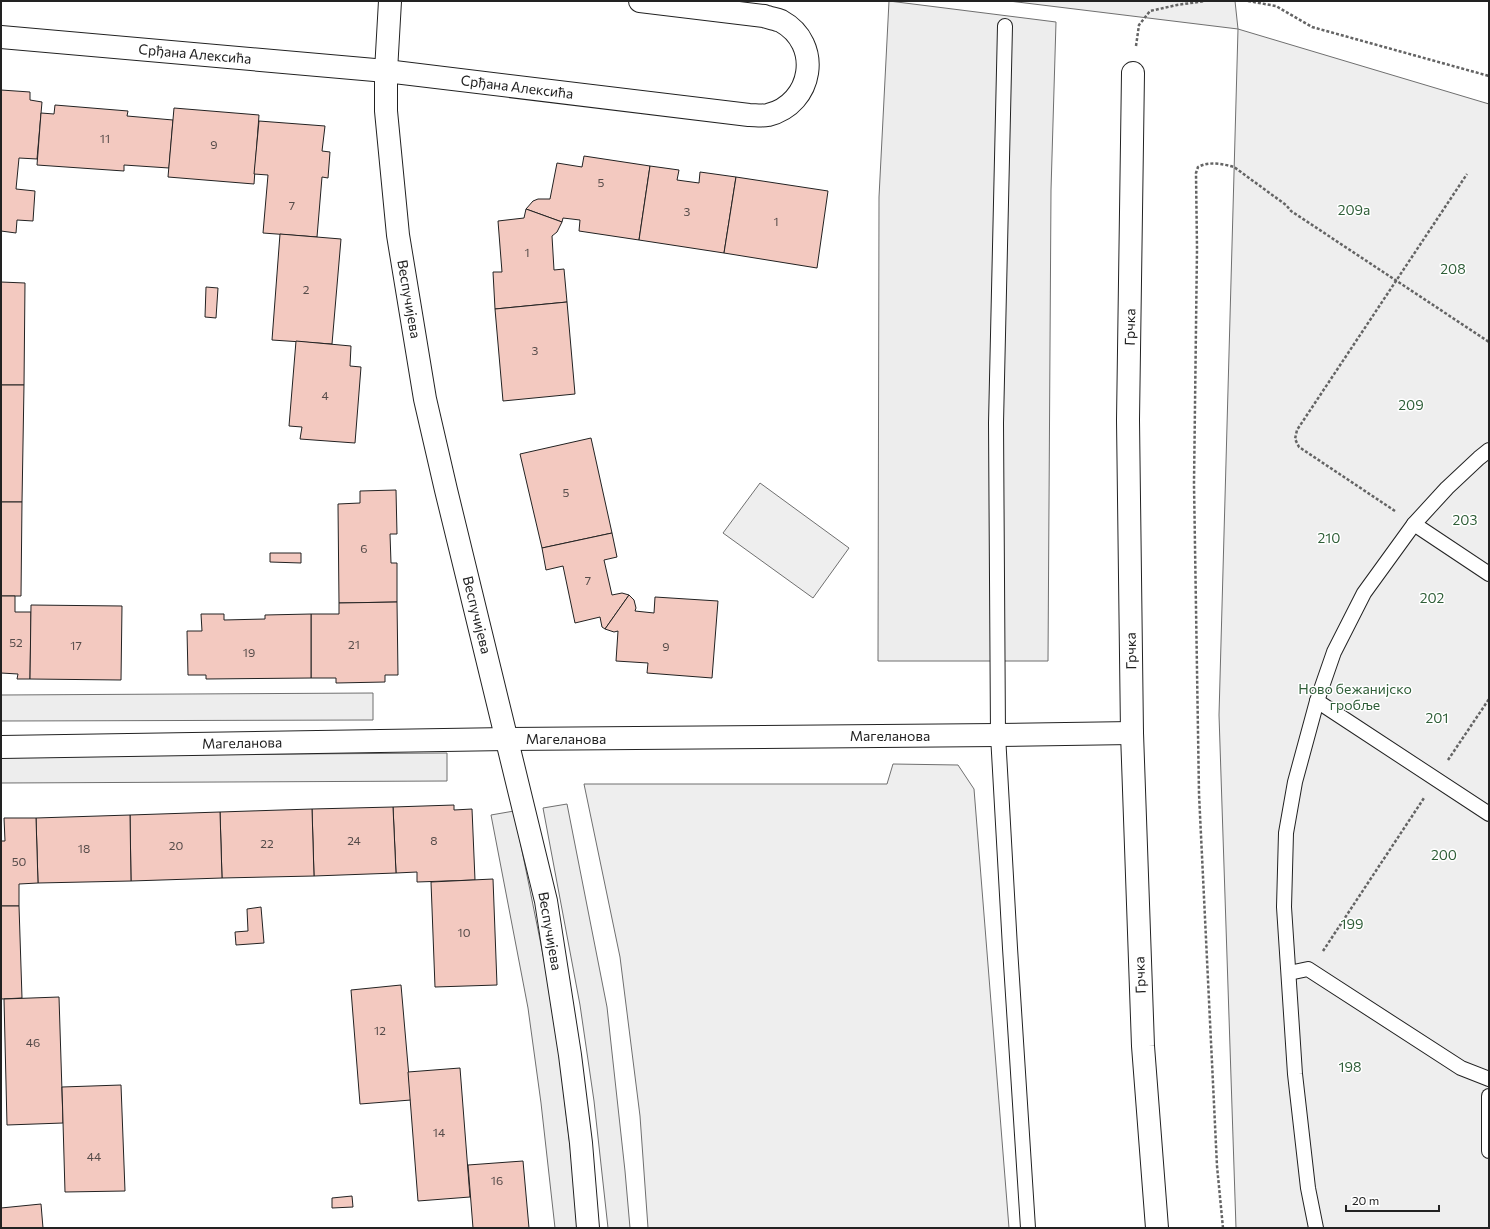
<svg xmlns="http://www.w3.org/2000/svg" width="1490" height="1229" font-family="Commissioner,sans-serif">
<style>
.green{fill:#eee;stroke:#6f6f6f}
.parking{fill:#ededed;stroke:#6f6f6f}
.building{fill:#f3c9c0;stroke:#222}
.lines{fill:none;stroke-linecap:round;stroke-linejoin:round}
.service-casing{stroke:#222;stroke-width:16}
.minor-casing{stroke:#222;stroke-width:24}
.path{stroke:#646464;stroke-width:2.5;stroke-dasharray:3 2;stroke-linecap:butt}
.service{stroke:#fff;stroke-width:14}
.minor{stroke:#fff;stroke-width:22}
.labels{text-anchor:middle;stroke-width:3;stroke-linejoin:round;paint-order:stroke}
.number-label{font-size:12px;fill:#564c4a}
.street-label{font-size:14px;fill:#222;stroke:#fff}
.park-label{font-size:14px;fill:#2f5e38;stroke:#fff}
</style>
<rect width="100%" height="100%" fill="#fff"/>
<g class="green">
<polygon points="1009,1 1235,1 1238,29 1489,104 1489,1228 1236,1228 1219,715 1238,29"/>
<polygon points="760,483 849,548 813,598 723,533"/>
<polygon points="893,764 958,765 974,789 1009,1228 648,1228 640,1116 620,957 584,784 887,784"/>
</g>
<g class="parking">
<polygon points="889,1 1056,22 1051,190 1048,661 878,661 879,197"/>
<polygon points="373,693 373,720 1,721 1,695"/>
<polygon points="447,753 447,781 1,783 1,756"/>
<polygon points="567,804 607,1007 625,1171 630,1228 608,1228 594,1101 580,1005 543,808"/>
<polygon points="514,811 554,1009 573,1172 577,1228 555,1228 541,1103 528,1008 491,815"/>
</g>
<g class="building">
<polygon points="1,90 30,92 30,100 42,102 37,159 19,158 16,189 35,191 33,221 17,220 16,233 1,231"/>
<polygon points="55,105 128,111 127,116 173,120 169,168 124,165 124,171 37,165 41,113 54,114"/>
<polygon points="174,108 259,115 254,184 168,177"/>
<polygon points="259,121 325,126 322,151 330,152 328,178 322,177 317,237 263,233 268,175 254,174"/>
<polygon points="584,156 650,166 639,240 579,231 580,220 563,218 562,222 526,209 533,201 538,199 550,199 557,163 582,167"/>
<polygon points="650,166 679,170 677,180 699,183 700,172 736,177 724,253 639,240"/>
<polygon points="736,177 828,191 817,268 724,253"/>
<polygon points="526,209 562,222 557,232 552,236 554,270 564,269 567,302 495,309 493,272 502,272 498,221 524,218"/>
<polygon points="280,234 341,239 332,344 272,340"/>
<polygon points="1,282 25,283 24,385 1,385"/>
<polygon points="206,287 218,288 216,318 205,317"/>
<polygon points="567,302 575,394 503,401 495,309"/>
<polygon points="296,341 351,346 350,366 361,367 355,443 300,439 302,427 289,426"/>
<polygon points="1,385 24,385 22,502 1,502"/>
<polygon points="591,438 612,533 542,548 520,454"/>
<polygon points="396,490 397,534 390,534 391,563 397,563 397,602 339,603 338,504 360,503 360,491"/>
<polygon points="1,502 22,502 21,596 1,596"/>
<polygon points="612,533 617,557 604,560 612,595 622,593 629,595 605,629 602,627 600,617 575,623 563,566 546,570 542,548"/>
<polygon points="270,553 301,553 301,563 270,562"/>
<polygon points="629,595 634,600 636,608 635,611 654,613 655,597 718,601 712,678 647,673 648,663 616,661 618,631 614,632 605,629"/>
<polygon points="1,596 15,596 15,612 31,612 30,679 17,679 18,674 1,673"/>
<polygon points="397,602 398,675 385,675 385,682 336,683 336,678 311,678 311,614 339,614 339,603"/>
<polygon points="31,605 122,606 121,680 30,679"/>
<polygon points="201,614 224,614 224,620 265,619 265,615 311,614 311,678 206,679 206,675 188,675 187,631 202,631"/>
<polygon points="454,805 454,810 472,809 475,880 417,882 417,872 396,873 393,807"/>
<polygon points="393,807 396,873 314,876 312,809"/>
<polygon points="312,809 314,876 222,878 220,812"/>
<polygon points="220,812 222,878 131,881 130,815"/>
<polygon points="130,815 131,881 38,883 36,818"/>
<polygon points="4,818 36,818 38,883 19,884 19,906 1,906 1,841 5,841"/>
<polygon points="493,879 497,985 435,987 431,882"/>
<polygon points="1,906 19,906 22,998 1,999"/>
<polygon points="261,907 264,943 236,945 235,932 248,931 247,909"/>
<polygon points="401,985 411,1100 360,1104 351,990"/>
<polygon points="59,997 63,1123 7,1125 4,999"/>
<polygon points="460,1068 470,1197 418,1201 408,1072"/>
<polygon points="121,1085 125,1191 65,1192 62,1087"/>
<polygon points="523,1161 529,1228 473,1228 468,1165"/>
<polygon points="352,1196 353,1207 332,1208 332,1198"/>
<polygon points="41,1204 43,1228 1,1228 1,1208"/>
</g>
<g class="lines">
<g class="service-casing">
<g id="service">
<polyline points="1005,26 996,423 998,735 1010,948 1028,1228"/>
<polyline points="1414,524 1489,574"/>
<polyline points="1317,701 1489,814"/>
<polyline points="1289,973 1308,969 1461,1068 1489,1079"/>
<polyline points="1489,1096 1489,1151"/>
<polyline points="1316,1228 1308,1188 1295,1074 1284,907 1286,833 1295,782 1317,701 1334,652 1364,593 1414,524 1447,488 1479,458 1489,450"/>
</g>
</g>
<g class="minor-casing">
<g id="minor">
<polyline points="390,1 386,71 386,111 398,235 425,399 446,490 466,572 546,901 570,1055 581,1143 588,1228"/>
<path d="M1 37 386 71 749 115C755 115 762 116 768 115 813 104 823 44 781 21 776 19 769 18 764 16L640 1"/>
<polyline points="1133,73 1128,420 1132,733 1143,1046 1157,1228"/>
<polyline points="1,747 507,739 998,735 1132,733"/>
</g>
</g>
<g class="path">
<polyline points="1248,1 1276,6 1312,27 1489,76"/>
<polyline points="1136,46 1139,25 1150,11 1177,5 1205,1"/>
<polyline points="1395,511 1299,447 1295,439 1297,430 1467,174"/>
<polyline points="1448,760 1489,699"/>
<polyline points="1323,951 1424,798"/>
<path d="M1223 1228 1217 1166 1199 794 1194 484 1197 249 1196 173 1198 167C1209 161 1223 164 1234 167L1286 205 1291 211 1489 342"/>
</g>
<use href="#service" class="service"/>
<use href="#minor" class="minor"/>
</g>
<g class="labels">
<g class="number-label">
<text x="105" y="143">11</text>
<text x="214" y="149">9</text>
<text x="601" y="187">5</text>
<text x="292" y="210">7</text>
<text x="687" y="216">3</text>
<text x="776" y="226">1</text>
<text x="527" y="257">1</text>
<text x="306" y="294">2</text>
<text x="535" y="355">3</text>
<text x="325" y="400">4</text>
<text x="566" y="497">5</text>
<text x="364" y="553">6</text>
<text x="588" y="585">7</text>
<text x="16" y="647">52</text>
<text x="354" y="649">21</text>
<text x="76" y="650">17</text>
<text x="666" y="651">9</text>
<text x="249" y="657">19</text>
<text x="354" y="845">24</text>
<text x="434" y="845">8</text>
<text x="267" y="848">22</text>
<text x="176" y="850">20</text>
<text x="84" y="853">18</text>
<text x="19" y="866">50</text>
<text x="464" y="937">10</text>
<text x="380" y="1035">12</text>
<text x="33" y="1047">46</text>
<text x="439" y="1137">14</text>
<text x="94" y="1161">44</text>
<text x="497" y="1185">16</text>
</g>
<g class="street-label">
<text transform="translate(195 54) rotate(5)" y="5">Срђана Алексића</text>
<text transform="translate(517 87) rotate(7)" y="5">Срђана Алексића</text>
<text transform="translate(409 299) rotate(80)" y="5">Веспучијева</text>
<text transform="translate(1130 327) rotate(-89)" y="5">Грчка</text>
<text transform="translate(477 615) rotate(76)" y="5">Веспучијева</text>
<text transform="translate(1131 651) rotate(-91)" y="5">Грчка</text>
<text x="890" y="741">Магеланова</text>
<text x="566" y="744">Магеланова</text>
<text transform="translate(242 743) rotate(-1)" y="5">Магеланова</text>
<text transform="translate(550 931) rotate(80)" y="5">Веспучијева</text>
<text transform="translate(1140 975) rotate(-92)" y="5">Грчка</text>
</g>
<g class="park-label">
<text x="1354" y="215">209a</text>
<text x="1453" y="274">208</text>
<text x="1411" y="410">209</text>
<text x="1465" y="525">203</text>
<text x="1329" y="543">210</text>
<text x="1432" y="603">202</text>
<text x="1355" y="694">Ново бежанијско<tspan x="1355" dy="16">гробље</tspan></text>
<text x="1437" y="723">201</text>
<text x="1444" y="860">200</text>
<text x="1352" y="929">199</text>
<text x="1350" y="1072">198</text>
</g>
</g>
<rect width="1490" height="1229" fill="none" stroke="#222222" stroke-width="4"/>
<path d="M1346 1205v6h93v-6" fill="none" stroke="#222222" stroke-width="2"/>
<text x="1352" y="1205" font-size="12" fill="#222222" stroke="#ffffff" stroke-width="3" paint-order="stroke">20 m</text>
</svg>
